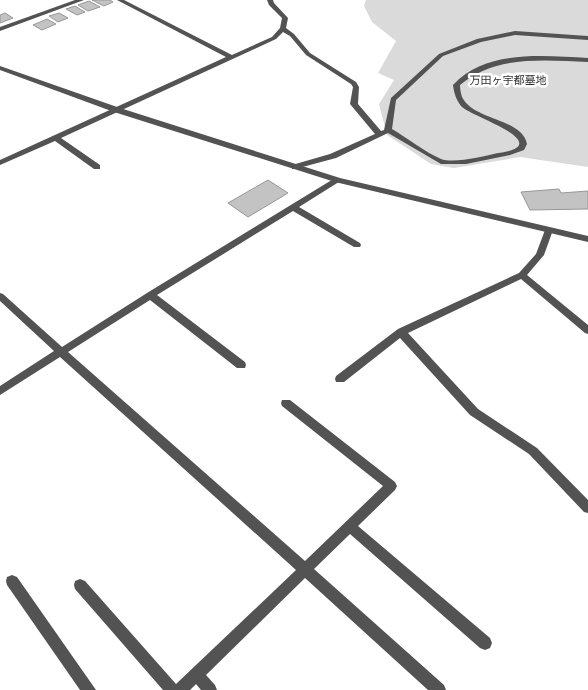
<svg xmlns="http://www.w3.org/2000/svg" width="588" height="690" font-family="'DejaVu Sans','Noto Sans JP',sans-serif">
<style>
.green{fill:#dadada}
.building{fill:#c3c3c3;stroke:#979797}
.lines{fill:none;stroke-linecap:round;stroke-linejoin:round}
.minor{fill:#535353;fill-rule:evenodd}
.tertiary{fill:#535353;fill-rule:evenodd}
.labels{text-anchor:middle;stroke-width:5;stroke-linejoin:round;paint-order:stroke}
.far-park-label{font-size:11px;fill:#313131;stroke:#fff}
</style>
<rect width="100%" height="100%" fill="#fff"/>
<polygon class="green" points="366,0 588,0 588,167 520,157 454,168 431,164 387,135 379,104 394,80 378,73 396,41 372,22 364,6"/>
<g class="building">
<polygon points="92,0 110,0 113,2 104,6"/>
<polygon points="89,1 100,7 88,11 78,5"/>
<polygon points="75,6 85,12 77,15 66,9"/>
<polygon points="5,13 13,18 0,23 0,15"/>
<polygon points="59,13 68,18 58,22 49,16"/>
<polygon points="47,19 56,24 42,30 33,25"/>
<polygon points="268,180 288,193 248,217 228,203"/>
<polygon points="559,189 561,193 588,191 588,209 530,210 521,192"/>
</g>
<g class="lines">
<g class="minor">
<polygon points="75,0 84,0 0,31 0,27"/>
<path d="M117 0H124L232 55 272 37 280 28 282 18 269 5 267 0H273L274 3 288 18 286 28 294 34 310 53 356 82 359 87 358 104 381 131 384 130 391 98 439 54 477 39 515 31 588 36V40L515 35 481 42 443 56 396 100 392 129C407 138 425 152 441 159 454 164 484 156 498 153 503 152 516 151 519 145 524 132 469 115 461 106 456 99 454 93 453 85 486 49 544 56 588 58V62C544 60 495 55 460 85 460 89 461 94 462 97 474 121 522 118 527 144L524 150 510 155 466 164H441L388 133 336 158 295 169H292V165L330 154 375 134 350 104 353 87 351 84 306 55 290 36 283 32 276 39 61 138 100 165V169H94L55 141 0 165V160L226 57Z"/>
<polygon points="335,178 338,178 342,180 299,207 360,243 361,245 360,247 354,247 293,211 157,295 245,362 246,365 245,368 237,368 150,300 68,352 305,561 383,486 282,406 281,403 282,400 290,400 395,482 397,486 395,490 358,526 490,638 492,643 490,648 485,650 480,648 350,534 314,569 444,685 446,690 428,690 305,578 206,675 215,685 217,690 201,690 196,684 190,690 163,690 75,589 74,585 75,581 80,579 85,581 176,684 296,570 60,357 0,395 0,386 54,351 0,301 0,293 3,294 62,347 147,293"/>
<polygon points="549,227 553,230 544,255 527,275 588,325 588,334 585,333 521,279 408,333 478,409 537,448 588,500 588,513 584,512 529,454 470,415 400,338 344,382 336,382 335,379 336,376 398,329 519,273 536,254 545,230"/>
<polygon points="12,575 17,577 96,690 80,690 7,585 6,581 7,577"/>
</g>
<polygon class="tertiary" points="0,66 120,108 340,178 588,236 588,242 335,182 114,112 0,70"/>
</g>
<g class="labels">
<g class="far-park-label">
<text x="508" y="84">万田ヶ宇都墓地</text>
</g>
</g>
</svg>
